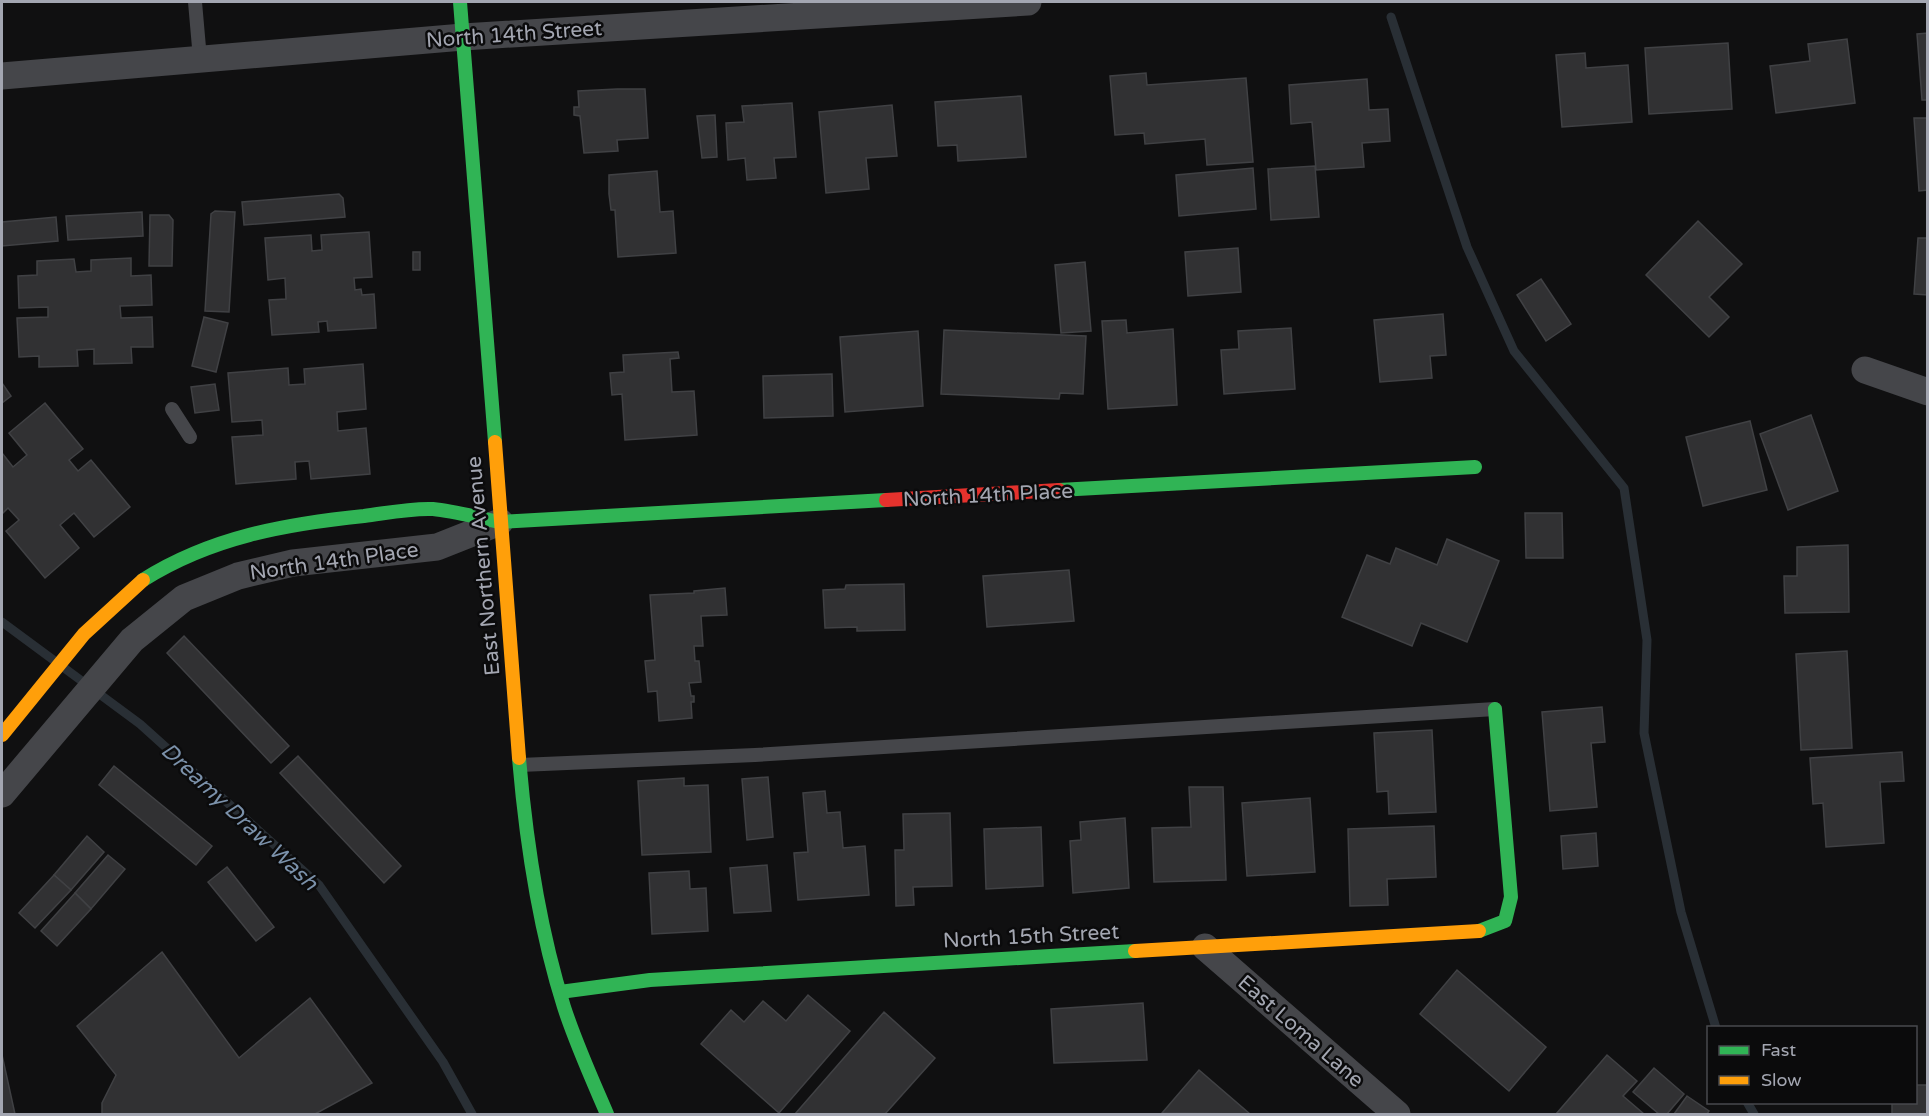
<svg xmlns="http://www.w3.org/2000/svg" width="1929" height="1116" font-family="'Varela Round',sans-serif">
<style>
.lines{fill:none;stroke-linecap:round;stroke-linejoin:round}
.stream{stroke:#292f35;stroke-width:9}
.building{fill:#313133;stroke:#404144;stroke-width:1.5}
.lane{stroke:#45464a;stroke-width:14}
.street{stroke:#45464a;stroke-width:27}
.fast{stroke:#30b455;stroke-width:14}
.slow{stroke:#ff9f0a;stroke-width:14}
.jam{stroke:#e5322d;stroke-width:14}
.labels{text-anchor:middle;stroke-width:5;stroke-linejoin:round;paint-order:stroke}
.street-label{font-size:21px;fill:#a3a6b1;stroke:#0b0b0c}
.water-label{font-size:22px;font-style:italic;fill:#7b91aa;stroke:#0b0b0c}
</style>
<rect width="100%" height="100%" fill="#101011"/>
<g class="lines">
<g class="stream">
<polyline points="1391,17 1467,247 1514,351 1624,488 1647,640 1644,733 1681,912 1716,1028"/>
<polyline points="2,622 140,724 319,885 443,1062 472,1114"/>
<polyline points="1747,1102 1754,1114"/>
</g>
</g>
<g class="building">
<polygon points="1928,33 1928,100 1922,100 1917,34"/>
<polygon points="1847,39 1855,103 1776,113 1770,66 1810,61 1808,44"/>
<polygon points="1728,43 1732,109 1649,114 1645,48"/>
<polygon points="1585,53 1586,68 1628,65 1632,122 1562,127 1556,55"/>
<polygon points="1146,73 1147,85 1246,78 1253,162 1207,165 1205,139 1145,144 1144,133 1115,135 1110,76"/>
<polygon points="1367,79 1369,110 1388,109 1390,141 1362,143 1364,167 1316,170 1312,122 1291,124 1289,85"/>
<polygon points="617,89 645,89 648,138 617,140 618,151 584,153 580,116 574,115 574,107 579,107 578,91"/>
<polygon points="1021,96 1026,157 958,161 957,145 938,146 935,102"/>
<polygon points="792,103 796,157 774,158 776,178 747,180 745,158 728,160 726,123 744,122 742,106"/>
<polygon points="892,105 897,156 866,158 869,189 826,193 819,112"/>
<polygon points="715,115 717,157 702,158 697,116"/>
<polygon points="1914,118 1928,118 1928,190 1919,191"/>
<polygon points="1315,166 1319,217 1271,220 1268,169"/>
<polygon points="1253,168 1256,209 1179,216 1176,175"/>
<polygon points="657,171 660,212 673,211 676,253 618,257 615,210 611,210 609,194 609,175"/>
<polygon points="339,194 343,198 345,217 244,225 242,202"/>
<polygon points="215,211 235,212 229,312 205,311 211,214"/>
<polygon points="142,212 143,236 68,240 66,216"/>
<polygon points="150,215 169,215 173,220 172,266 149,266"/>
<polygon points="56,217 58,241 2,246 2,222"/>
<polygon points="1698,221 1742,264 1709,297 1729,317 1709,337 1646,275"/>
<polygon points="369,232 372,277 354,278 355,290 361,289 362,295 374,294 376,328 328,331 327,321 318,322 319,332 272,335 269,300 286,299 285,278 268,280 265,238 311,235 312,251 322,250 321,235"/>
<polygon points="1918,238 1928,238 1928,295 1914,294"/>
<polygon points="1238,248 1241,292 1188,296 1185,252"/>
<rect x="413" y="252" width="7" height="18"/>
<polygon points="131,258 131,276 151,275 152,305 120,306 121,318 152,317 153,347 131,347 132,363 94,364 94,349 77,350 78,366 39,367 39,356 19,357 17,318 48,317 48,307 19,308 18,276 37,275 37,261 74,259 76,272 91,271 91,260"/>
<polygon points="1085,262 1091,331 1061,333 1055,265"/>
<polygon points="1541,279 1571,324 1546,341 1517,295"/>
<polygon points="1443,314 1446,355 1430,356 1432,378 1380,382 1374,320"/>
<polygon points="204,317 228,323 216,372 192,366"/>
<polygon points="1126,320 1127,333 1173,329 1177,405 1108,409 1102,321"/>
<polygon points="1291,328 1295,389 1224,394 1221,350 1239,349 1238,331"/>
<polygon points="944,330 1086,336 1083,394 1060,393 1059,399 941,394"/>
<polygon points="918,331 923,406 845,412 840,337"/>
<polygon points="678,352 679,358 670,359 672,392 694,391 697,435 625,440 622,394 612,395 610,373 624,372 623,355"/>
<polygon points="363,364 366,409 337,412 338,431 366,428 370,474 311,479 309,461 295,462 296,479 236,484 232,437 263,435 262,420 232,422 228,373 288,368 289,385 305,384 304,369"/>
<polygon points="832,374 833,416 764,418 763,376"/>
<polygon points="2,383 11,396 2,403"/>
<polygon points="215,384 219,410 195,413 191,387"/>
<polygon points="45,403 83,449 69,460 78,471 91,460 130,507 94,537 74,513 60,525 79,548 45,578 6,531 19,520 8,508 2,514 2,453 13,467 27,455 9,433"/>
<polygon points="1811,415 1838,491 1788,510 1760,434"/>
<polygon points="1750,421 1767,490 1703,506 1686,437"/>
<polygon points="1525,513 1562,513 1563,558 1526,558"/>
<polygon points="1447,539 1499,561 1467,642 1421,623 1412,646 1342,617 1367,555 1390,564 1396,548 1437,565"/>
<polygon points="1848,545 1849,612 1785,613 1784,576 1797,576 1797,547"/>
<polygon points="1069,570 1074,621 987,627 983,576"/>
<polygon points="904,584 905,630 857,631 857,627 825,628 823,590 845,589 846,585"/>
<polygon points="725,588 727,615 701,616 703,646 694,646 695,661 699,661 701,682 689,683 691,696 694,696 694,702 691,702 692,718 659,721 657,691 648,692 645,661 655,660 650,595 694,593 694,591"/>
<polygon points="184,636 289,746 271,763 167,653"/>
<polygon points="1847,651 1852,748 1801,750 1796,654"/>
<polygon points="1602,707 1605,742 1591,743 1597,807 1550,811 1542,712"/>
<polygon points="1432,730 1436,812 1389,814 1388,791 1377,792 1374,733"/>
<polygon points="1902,752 1904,781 1880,782 1884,843 1826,847 1823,803 1813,804 1810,758"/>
<polygon points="298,756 401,866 384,883 280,773"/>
<polygon points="114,766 212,846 196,865 99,785"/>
<polygon points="768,777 773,837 747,840 742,779"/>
<polygon points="684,778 684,786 708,785 711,852 642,855 638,781"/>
<polygon points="1189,787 1223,787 1226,880 1154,882 1152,828 1191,827"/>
<polygon points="825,791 827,813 840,812 843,848 865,846 869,895 798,900 794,853 808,852 803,793"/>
<polygon points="1310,798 1315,872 1247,876 1242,803"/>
<polygon points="950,813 952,886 913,887 914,905 896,906 895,850 904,850 903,814"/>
<polygon points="1125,818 1129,888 1073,893 1070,841 1081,840 1080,822"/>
<polygon points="1434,826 1436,877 1387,879 1388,905 1350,906 1348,829"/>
<polygon points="1041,827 1043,886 986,889 984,829"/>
<polygon points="1596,833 1598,866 1563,869 1561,836"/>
<polygon points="87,836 104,852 71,890 54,875"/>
<polygon points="108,855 125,869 91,909 75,893"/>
<polygon points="767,865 771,911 734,913 730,868"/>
<polygon points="227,867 274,927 256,941 208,882"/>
<polygon points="689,871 690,889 706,888 708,931 652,934 649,873"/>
<polygon points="54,875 71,890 35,928 19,913"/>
<polygon points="75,893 91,909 57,946 41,931"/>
<polygon points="162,952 239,1058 310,998 372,1083 315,1114 102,1114 102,1103 116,1075 77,1026"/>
<polygon points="1457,970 1546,1047 1509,1091 1420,1014"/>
<polygon points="808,995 850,1031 779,1113 701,1044 731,1010 744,1022 763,1001 786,1021"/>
<polygon points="1143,1003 1147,1060 1054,1063 1051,1009"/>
<polygon points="884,1012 935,1058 885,1114 795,1114"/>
<polygon points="2,1055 15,1114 2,1114"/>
<polygon points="1607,1055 1637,1081 1623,1096 1644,1114 1556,1114"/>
<polygon points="1654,1068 1684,1094 1667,1114 1659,1114 1633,1092"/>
<polygon points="1199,1070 1250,1114 1162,1113"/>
<polygon points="1916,1085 1928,1085 1928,1114 1892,1114 1892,1102 1916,1102"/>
<polygon points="1687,1096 1709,1111 1707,1114 1674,1114"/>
</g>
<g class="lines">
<g class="lane">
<polyline points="195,2 200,59"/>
<polyline points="172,409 190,437"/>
<polyline points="520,765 755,755 1495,709"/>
</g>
<g class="street">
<polyline points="2,76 463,37 1028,2"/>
<polyline points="1865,370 1928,392"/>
<polyline points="2,794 132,640 184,598 238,576 293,563 437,547 500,522"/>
<polyline points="1205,947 1397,1114"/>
</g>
<g class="fast">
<polyline points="460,2 495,442"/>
<polyline points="1059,490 1475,467"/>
<path d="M143 580C211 537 286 524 364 516 387 513 410 508 433 509 455 511 478 518 500 522L886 500"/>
<path d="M519 758C526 841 539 928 564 1007 576 1044 592 1079 607 1114"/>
<polyline points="1479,931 1505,921 1511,897 1495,709"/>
<polyline points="560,992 650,980 1135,951"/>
</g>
<g class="slow">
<polyline points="495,442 519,758"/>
<polyline points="2,735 84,634 143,580"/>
<polyline points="1135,951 1479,931"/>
</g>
<polyline class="jam" points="886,500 1059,490"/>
</g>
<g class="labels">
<g class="street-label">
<text transform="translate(514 34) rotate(-4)" y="7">North 14th Street</text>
<text transform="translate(988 495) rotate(-3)" y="7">North 14th Place</text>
<text transform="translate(334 561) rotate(-8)" y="7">North 14th Place</text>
<text transform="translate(483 566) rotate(-95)" y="7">East Northern Avenue</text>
<text transform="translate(1031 936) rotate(-3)" y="7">North 15th Street</text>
<text transform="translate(1301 1031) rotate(41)" y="7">East Loma Lane</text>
</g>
<g class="water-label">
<text transform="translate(240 816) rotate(43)" y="8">Dreamy Draw Wash</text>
</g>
</g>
<rect width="1929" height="1116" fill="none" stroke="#a3a6b1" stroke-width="6"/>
<rect x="1707" y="1026" width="210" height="78" fill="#0b0b0c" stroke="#48494e" stroke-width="1.5"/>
<rect x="1719" y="1046" width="30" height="9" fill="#30b455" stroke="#48494e" stroke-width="1.5"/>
<text x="1761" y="1056" font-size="18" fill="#a3a6b1">Fast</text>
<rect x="1719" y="1076" width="30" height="9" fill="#ff9f0a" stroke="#48494e" stroke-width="1.5"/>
<text x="1761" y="1086" font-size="18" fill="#a3a6b1">Slow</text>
</svg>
